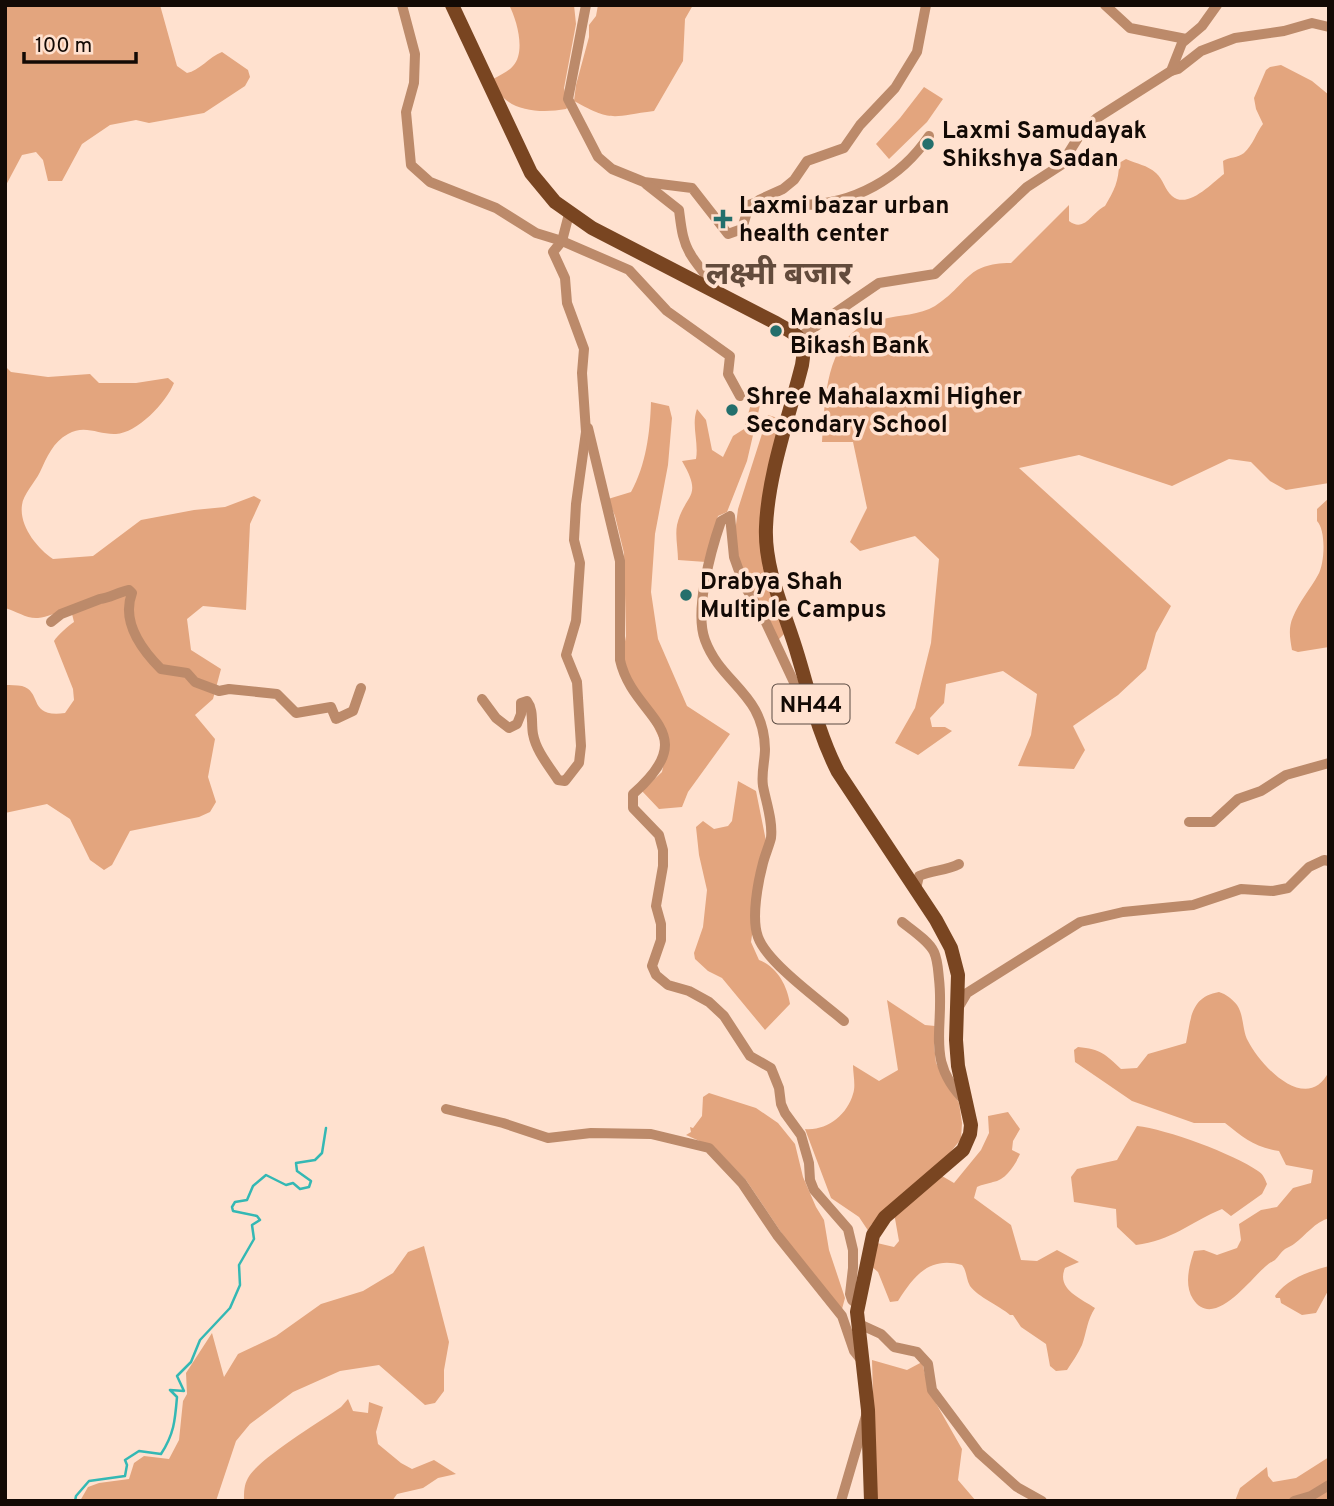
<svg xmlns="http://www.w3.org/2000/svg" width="1334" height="1506" font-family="Overpass,'Noto Sans Devanagari',sans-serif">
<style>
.green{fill:#e3a57e}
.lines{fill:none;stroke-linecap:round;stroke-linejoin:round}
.stream{stroke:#34b8b4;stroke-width:2.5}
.minor{stroke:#bc8a6a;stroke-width:10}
.major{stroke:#794521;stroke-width:14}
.poi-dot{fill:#246f6c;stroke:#ffe1cf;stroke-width:2.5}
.labels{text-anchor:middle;stroke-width:7;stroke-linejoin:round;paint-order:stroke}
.shield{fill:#ffe1cf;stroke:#5a4a42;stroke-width:2}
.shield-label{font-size:23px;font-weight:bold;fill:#130a05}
.poi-label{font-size:24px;font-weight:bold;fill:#130a05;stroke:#ffe1cf;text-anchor:start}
.district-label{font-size:32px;font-weight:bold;fill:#634b3c;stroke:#ffe1cf}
</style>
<rect width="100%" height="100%" fill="#ffe1cf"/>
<g class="green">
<path d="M5 5H160L177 66 187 73C199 71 209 57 222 52L248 70 250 77 245 86 204 113 149 123 136 120 110 125 82 144 62 181H48L43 160 36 152 22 155 5 187Z"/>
<path d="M509 5H574L576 24 564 88 568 107 566 109C537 114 501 111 493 79 500 75 508 72 513 66 526 52 517 20 509 5Z"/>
<path d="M598 5H693L685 19 683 61 654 111C612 116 614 123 574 101L576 85 589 37V25L596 16Z"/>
<path d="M1281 65 1312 81 1329 95V483L1286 490 1270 481 1251 462 1229 459 1172 486 1079 455 1019 468 1171 606 1156 633 1146 669 1118 695 1073 726 1085 750 1074 769 1018 766 1031 735 1037 694 1003 671 946 684 944 703 930 718 932 727H945L952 731 918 755 895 743 915 708 931 643 939 559 915 536 860 551 850 542 867 508 853 442H822C825 405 824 353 858 328 864 324 875 322 883 319 899 315 920 315 935 306 968 285 965 263 1011 263L1069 205V221C1085 233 1092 212 1105 206 1114 191 1119 181 1119 163L1126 159C1137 164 1147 165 1156 173 1163 179 1165 190 1172 196 1188 210 1213 182 1224 174L1223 161C1229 157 1238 158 1244 153 1253 145 1256 133 1263 124L1256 109 1254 98 1266 70 1270 67Z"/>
<polygon points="924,87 943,99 927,122 889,159 876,144 900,118"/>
<path d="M5 366 11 372 48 377 90 374 99 383H136L168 378 174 383C166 403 137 433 116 434 99 435 85 424 68 434 53 442 47 457 40 472 35 482 23 495 22 505 19 526 37 548 53 559L93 556 141 520 194 510 225 507 254 496 261 500 250 524 246 610 203 606 187 619 191 650 221 669 213 699 195 715 215 739 208 777 216 802 210 812 199 817 130 831 112 865 104 870 90 860 70 819 47 804 5 813V685C10 685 17 685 22 686 43 692 27 718 65 713L74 700 73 689 54 641C57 636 69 625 74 622L72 614C59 609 51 617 38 618 27 619 16 611 5 608Z"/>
<path d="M752 400 760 405 747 461 727 512 718 516 706 562 678 560C678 549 675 535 677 525 685 492 704 499 682 461L696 459C699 442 691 425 697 409L706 420 712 450 723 457 733 436 744 429Z"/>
<path d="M651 402 669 406 672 418 668 465 655 534 651 592 658 639 687 706 730 734 688 792 682 807 659 809 642 791 662 772 666 752 627 671 623 652 626 636 624 553 615 516 608 499 631 492C646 465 650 433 651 402Z"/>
<polygon points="768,415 784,420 762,532 789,629 777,641 746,584 734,540 738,509"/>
<path d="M1329 498V647L1298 652 1292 650C1290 639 1288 628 1293 617 1299 602 1311 588 1318 575 1325 563 1326 530 1317 521V509Z"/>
<path d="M738 781 756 791 766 841 751 942 759 960C777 967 787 985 790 1004L765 1030 722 978 708 971 695 959 694 953 703 927 707 890 699 855 696 827 703 821 714 829 728 826 732 821Z"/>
<path d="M1219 992C1226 994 1232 999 1237 1005 1244 1015 1242 1030 1248 1041 1261 1067 1308 1115 1329 1071V1218C1315 1222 1306 1235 1294 1244 1292 1246 1288 1247 1285 1249 1281 1252 1278 1257 1275 1260 1272 1262 1269 1263 1266 1266 1251 1278 1214 1331 1193 1299 1184 1285 1189 1266 1194 1251L1204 1250 1217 1255 1237 1248 1241 1240 1239 1224 1261 1210 1277 1207 1293 1188 1311 1183 1313 1170 1286 1165 1279 1151C1254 1147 1244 1138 1225 1123H1194L1132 1101 1075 1062 1074 1050 1078 1047C1101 1049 1105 1054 1121 1069L1137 1068 1148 1054 1186 1043C1191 1019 1190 997 1219 992Z"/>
<path d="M887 1000 925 1025 935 1026 934 1045 936 1063 959 1103 962 1123 961 1139 949 1154 871 1225 869 1232 859 1217 831 1198 805 1129C827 1131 847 1115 853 1094 856 1086 853 1074 853 1065L879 1081 898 1070Z"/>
<polygon points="709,1093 756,1108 778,1123 795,1144 803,1177 816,1207 824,1220 829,1250 845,1298 842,1309 801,1262 746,1180 715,1148 686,1135 691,1132 690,1127 693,1128 702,1116 703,1097"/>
<path d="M1008 1112 1020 1129 1013 1141 1012 1150 1020 1154C1015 1165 1006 1180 993 1182 987 1184 983 1184 977 1187L974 1198 1011 1225 1021 1260 1037 1261 1057 1250 1079 1262 1065 1268C1056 1289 1080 1298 1095 1308 1087 1320 1087 1331 1082 1345 1078 1354 1072 1362 1067 1370L1056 1371 1050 1366 1046 1344 1021 1327 1013 1315H1010C1000 1306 978 1297 970 1286 966 1279 967 1271 962 1265 929 1256 914 1276 898 1301L890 1302 878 1272 871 1266 877 1243 894 1247 899 1241 894 1213 942 1176 954 1183 981 1150 989 1133 988 1116Z"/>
<path d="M1137 1126C1166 1129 1234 1154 1258 1171 1263 1174 1265 1179 1267 1184L1262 1194 1231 1216 1222 1209C1191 1222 1171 1241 1136 1245L1117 1227 1116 1209 1074 1202 1071 1177 1077 1169 1117 1160Z"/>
<polygon points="424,1246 449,1342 444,1370 444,1391 435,1403 425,1405 379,1365 340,1371 293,1392 250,1424 236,1441 216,1501 80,1501 88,1487 99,1483 129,1479 134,1463 144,1456 169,1459 179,1440 183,1401 187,1394 186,1373 212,1333 224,1377 238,1354 276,1336 321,1304 363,1291 393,1273 408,1252"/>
<path d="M1329 1266V1289L1316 1313 1302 1315 1281 1303 1280 1298H1276L1275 1296C1288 1278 1308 1272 1329 1266Z"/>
<polygon points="872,1360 907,1370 922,1362 929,1391 962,1449 958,1480 976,1501 876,1501"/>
<path d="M348 1399 353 1411 368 1413 369 1402 383 1407 376 1432 378 1444 401 1463 412 1469 434 1460 456 1474 438 1478 423 1488 397 1494 392 1501 244 1500C244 1492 244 1485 248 1478 258 1459 321 1421 341 1407Z"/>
<polygon points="1329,1457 1329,1501 1235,1501 1240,1488 1267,1467 1268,1476 1273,1482 1296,1478"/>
</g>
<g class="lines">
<path class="stream" d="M75 1501 76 1496 89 1481 125 1476 127 1465 125 1460 139 1451 161 1454C174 1434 175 1421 177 1397L170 1390 184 1391 177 1376 191 1362 200 1340 230 1308 240 1285 239 1265 254 1239 252 1225 260 1220 257 1216 233 1211 232 1207 235 1202 247 1200 253 1186 266 1175 286 1185 293 1183 300 1189 309 1187 311 1181 297 1171 296 1163 315 1160 322 1153 326 1128"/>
<g class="minor">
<path d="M402 5 415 54 414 83 406 112 411 165 430 182 496 208 536 233 562 241 553 252 565 278 567 303 584 349 582 373 586 432 576 504 574 540 580 563 576 621 566 655 577 682 581 746 579 763 565 781 558 780C549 766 536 751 533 734 531 723 534 710 527 701L521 703V714L517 724 509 728 496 718 482 699"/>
<path d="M586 5 568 99 598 157 612 169 644 182 692 188 728 234 742 229 749 205C764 197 785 205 802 205 853 205 901 178 929 136"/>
<polyline points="1105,5 1130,28 1186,39"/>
<polyline points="1171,71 1178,69 1201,51 1235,38 1284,31 1312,23 1329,27"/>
<path d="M646 184 679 210C681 225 682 241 691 255 698 267 708 275 713 289"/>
<polyline points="759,200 783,189 794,180 807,161 844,148 860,125 895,88 917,52 926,5"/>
<polyline points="569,214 562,241 629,270 667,311 730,356 728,374 740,396"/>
<polyline points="800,337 879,283 935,274 1027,187 1061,165 1081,133 1097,118 1171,71 1182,43 1202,26 1217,5"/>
<path d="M588 428 620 561V660C633 719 706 730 633 794V808L659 835 663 850V866L656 906 661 924V940L652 966 656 975 668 985 689 991 709 1002 724 1016 750 1056 771 1068 779 1088 781 1104 785 1113 801 1135 809 1163 810 1180 814 1190 848 1229 853 1250V1268L850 1294 852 1300 857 1304"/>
<path d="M51 622 61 614 100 599C109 598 119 592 129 590L132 593C121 622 141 649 161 669L187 673 195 682 219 691 229 689 277 694 296 713 331 707 336 719 353 711 361 688"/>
<path d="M812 710 799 693 761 612 744 585 734 557 730 516 721 521C711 550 694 611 705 640 721 684 764 693 765 749 765 761 761 773 763 786 766 802 773 821 771 838 769 846 765 855 763 863 758 882 751 918 758 937 767 963 822 1002 844 1021"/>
<polyline points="1189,822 1213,822 1238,799 1261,791 1286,775 1329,763"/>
<path d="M916 889 919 876C933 870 946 871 959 864"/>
<path d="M902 922C912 930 929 941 934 952 938 961 938 970 939 979 945 1030 924 1061 966 1102"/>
<polyline points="957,1010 967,993 1080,922 1123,912 1193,905 1241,889 1273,891 1288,888 1309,867 1324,860 1329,861"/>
<polyline points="446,1109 503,1123 548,1138 591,1133 651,1134 709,1148 742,1183 777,1235 842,1316 854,1351 862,1361"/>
<polyline points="857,1323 881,1334 894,1347 917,1352 928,1364 932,1390 979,1453 1017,1487 1042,1501"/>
<polyline points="841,1501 866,1416"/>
<polyline points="1294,1501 1311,1496 1329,1485"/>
</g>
<path class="major" d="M452 5 531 173 555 202 592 228 776 323C798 336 807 337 802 365 789 417 768 474 766 527 764 571 786 614 798 656 810 696 819 735 838 772L936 920 951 948 958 975 956 1040 958 1066 971 1125 970 1134 963 1150 885 1217 873 1235 857 1312 868 1410 871 1501"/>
</g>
<g class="poi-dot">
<circle cx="928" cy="144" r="7"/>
<path d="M719.5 208.5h7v7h7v7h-7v7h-7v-7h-7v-7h7z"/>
<circle cx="776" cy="331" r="7"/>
<circle cx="732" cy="410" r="7"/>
<circle cx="686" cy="595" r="7"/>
</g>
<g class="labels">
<rect class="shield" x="772.5" y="684.5" width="77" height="39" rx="5"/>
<g class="shield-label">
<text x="811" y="712">NH44</text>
</g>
<g class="poi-label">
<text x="942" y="138">Laxmi Samudayak<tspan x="942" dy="28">Shikshya Sadan</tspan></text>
<text x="739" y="213">Laxmi bazar urban<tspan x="739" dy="28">health center</tspan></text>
<text x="790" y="325">Manaslu<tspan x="790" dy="28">Bikash Bank</tspan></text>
<text x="746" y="404">Shree Mahalaxmi Higher<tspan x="746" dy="28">Secondary School</tspan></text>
<text x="700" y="589">Drabya Shah<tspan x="700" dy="28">Multiple Campus</tspan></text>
</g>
<g class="district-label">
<text x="779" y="284">लक्ष्मी बजार</text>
</g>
</g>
<rect width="1334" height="1506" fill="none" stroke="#130a05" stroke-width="14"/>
<path d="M24 52v10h112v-10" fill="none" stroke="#130a05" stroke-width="3.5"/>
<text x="35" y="52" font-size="21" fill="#130a05" stroke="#ffe1cf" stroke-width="5" paint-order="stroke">100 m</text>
</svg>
